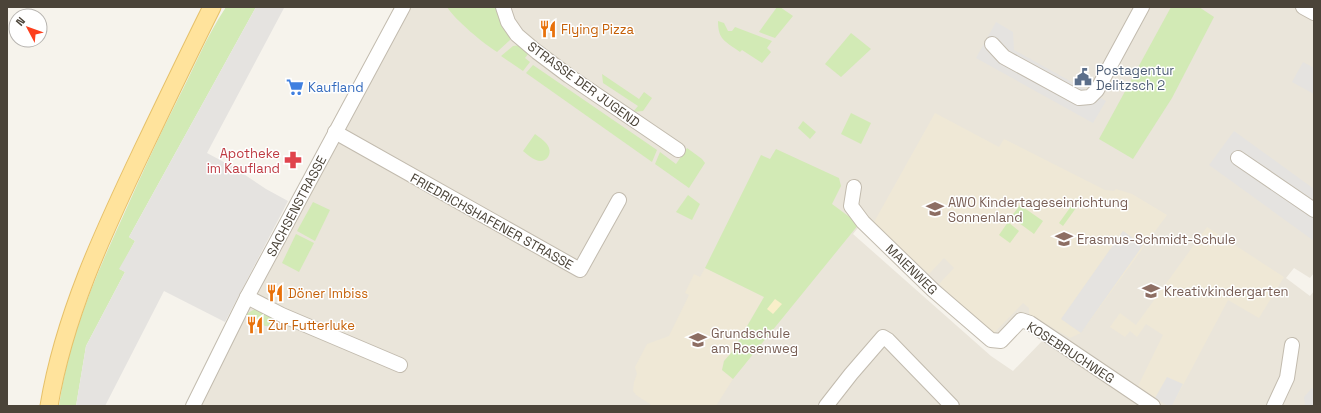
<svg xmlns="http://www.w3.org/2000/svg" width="1321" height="413" font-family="'Space Grotesk',sans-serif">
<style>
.residential{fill:#eae5da;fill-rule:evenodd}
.education{fill:#efe8d6}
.green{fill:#d2eab5}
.sand{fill:#f9efc9}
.parking{fill:#e5e3e0}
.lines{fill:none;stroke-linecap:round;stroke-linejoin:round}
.minor-casing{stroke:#c2bbae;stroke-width:16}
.major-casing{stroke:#e6c16a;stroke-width:19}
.minor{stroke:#fff;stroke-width:14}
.major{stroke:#ffe39c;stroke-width:17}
.labels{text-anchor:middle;stroke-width:3;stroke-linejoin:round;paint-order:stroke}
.food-label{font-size:13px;fill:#c56008;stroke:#fff;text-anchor:start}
.service-label{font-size:13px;fill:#4e5e75;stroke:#fff;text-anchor:start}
.street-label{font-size:13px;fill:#4b4439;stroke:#fff}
.shop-label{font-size:13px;fill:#366cbe;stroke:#fff;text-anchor:start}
.health-label{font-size:13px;fill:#be3a42;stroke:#fff;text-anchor:end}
.education-label{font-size:13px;fill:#785e54;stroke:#fff;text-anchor:start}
</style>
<rect width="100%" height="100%" fill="#f6f3ec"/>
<path class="residential" d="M403 7H1314V273L1310 278 1294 268 1286 278 1310 296 1314 291V406H193ZM865 219 994 337 1018 312 1087 352 1080 363 1044 339 1013 371 991 356 853 234Z"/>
<g class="education">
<polygon points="935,113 999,147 1004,139 1105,190 1114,191 1116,189 1132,194 1167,215 1081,333 1070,338 1029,314 1029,308 1023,303 992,335 939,284 954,268 944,258 929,274 873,224"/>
<polygon points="1207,227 1284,277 1259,318 1228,300 1172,406 1168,406 1138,386 1163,335 1146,324 1137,337 1130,331 1125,337 1110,327 1120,313 1136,325"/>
<polygon points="705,268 764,297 732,352 724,361 722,370 733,379 716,406 653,406 636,395 633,391 634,382 637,374 635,367 647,344 669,336 689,295 685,293 694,274 700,277"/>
</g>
<g class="green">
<path d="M226 7H256L129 237 135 241 120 269 125 272 86 346 76 406H59C68 339 96 275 124 214 141 176 158 138 177 101 194 68 205 39 226 7Z"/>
<path d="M447 7H497L511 35 510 40 497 52C484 44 455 20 447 7Z"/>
<polygon points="777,7 780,7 793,16 775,38 759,32"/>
<polygon points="1171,7 1199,7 1214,17 1172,98 1133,159 1099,139"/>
<path d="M718 21 724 23 728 31H732L735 27 772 41 767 48 771 52 762 63 742 50 740 52C725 41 718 40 718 21Z"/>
<polygon points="851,33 871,49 841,77 825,64"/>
<polygon points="520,45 529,53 525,58 530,62 523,71 501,56 513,46"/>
<polygon points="533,65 657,150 652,162 526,73"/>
<polygon points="602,74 639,99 644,92 652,98 643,111 633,112 638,106 603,83"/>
<polygon points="851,113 871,123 861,144 841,134"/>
<polygon points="803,121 816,132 810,139 798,128"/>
<path d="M535 134C540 138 547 142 549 148 552 156 544 164 536 160 531 158 527 154 523 151Z"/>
<polygon points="687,148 702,159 705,163 689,188 655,164 660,152 676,164"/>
<polygon points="776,149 839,178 841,186 832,204 859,224 733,379 722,370 724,361 732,352 764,297 705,268 761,155 770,159"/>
<polygon points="688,195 700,204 692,220 676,212"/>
<polygon points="1077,198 1081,201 1063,226 1059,223"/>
<polygon points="313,202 330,210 315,241 297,231"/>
<polygon points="1020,205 1043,221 1034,234 1011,217"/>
<polygon points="1008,222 1019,231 1010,243 999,235"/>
<polygon points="296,234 314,243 299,272 282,263"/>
<polygon points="255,309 276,316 270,326 265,326 247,317 246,314"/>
</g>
<polygon class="sand" points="775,299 782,304 773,314 767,309"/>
<g class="parking">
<polygon points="256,7 284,8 207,153 233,167 266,189 288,201 225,322 164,291 105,406 76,406 86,346 125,272 119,269 135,241 129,237"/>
<polygon points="996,22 1013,32 1014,50 1106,101 1093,123 976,58"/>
<polygon points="1303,62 1314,68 1314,94 1292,82"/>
<polygon points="1234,131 1314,189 1314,241 1209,165"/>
<polygon points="1123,231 1143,245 1081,333 1061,319"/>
<polygon points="1167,377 1183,384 1172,406 1168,406 1155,398"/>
<polygon points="1312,388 1314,389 1314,406 1305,406 1304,397"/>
</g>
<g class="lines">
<g class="minor-casing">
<g id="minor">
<polyline points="503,7 508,22 517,35 537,52 569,76 678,150"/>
<polyline points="1303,7 1314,13"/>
<polyline points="992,44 1004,57 1079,98 1090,97 1097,90 1142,7"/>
<polyline points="335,132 580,270 619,200"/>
<polyline points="1238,158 1314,210"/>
<polyline points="854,187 851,206 863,222 933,290 991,340 1001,341 1021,320 1030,323 1153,406"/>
<polyline points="247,297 282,315 400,365"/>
<polyline points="193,406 247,297 403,7"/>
<polyline points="826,406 851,374 883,337 888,340 952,406"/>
<polyline points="1274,406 1287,378 1292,345"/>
</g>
</g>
<g class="major-casing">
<path id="major" d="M49 406C64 316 103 233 142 151 165 103 188 55 212 7"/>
</g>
<use href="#minor" class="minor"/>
<use href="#major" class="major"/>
</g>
<defs>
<g id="restaurant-bare" transform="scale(1.38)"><path d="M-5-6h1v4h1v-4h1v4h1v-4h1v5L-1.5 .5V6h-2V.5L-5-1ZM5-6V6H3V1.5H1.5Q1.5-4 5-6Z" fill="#e8710a" stroke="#fff" stroke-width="2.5" paint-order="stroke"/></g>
<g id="civic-bare" transform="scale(1.38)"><path d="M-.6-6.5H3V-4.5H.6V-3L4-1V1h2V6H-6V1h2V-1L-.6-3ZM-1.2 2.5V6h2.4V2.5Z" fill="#5c6f8a" stroke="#fff" stroke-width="2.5" paint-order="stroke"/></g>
<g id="supermarket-bare" transform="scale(1.38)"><path d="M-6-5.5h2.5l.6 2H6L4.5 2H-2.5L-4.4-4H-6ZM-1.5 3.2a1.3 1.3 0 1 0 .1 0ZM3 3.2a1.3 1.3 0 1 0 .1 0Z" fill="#3f7fe0" stroke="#fff" stroke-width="2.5" paint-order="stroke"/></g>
<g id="pharmacy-bare" transform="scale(1.38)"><path d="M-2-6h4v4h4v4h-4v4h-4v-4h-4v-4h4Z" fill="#e0444e" stroke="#fff" stroke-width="2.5" paint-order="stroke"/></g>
<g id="school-bare" transform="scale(1.38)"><path d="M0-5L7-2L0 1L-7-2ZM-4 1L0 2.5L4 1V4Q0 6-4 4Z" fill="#8d6e63" stroke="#fff" stroke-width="2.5" paint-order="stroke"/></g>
</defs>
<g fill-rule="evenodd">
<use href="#restaurant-bare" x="548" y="29"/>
<use href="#civic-bare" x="1083" y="77"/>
<use href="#supermarket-bare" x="295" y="87"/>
<use href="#pharmacy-bare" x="293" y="160"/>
<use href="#school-bare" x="935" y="209"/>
<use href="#school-bare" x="1064" y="239"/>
<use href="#school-bare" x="1151" y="291"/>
<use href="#restaurant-bare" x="275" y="293"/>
<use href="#restaurant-bare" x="255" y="325"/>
<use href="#school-bare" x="698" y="340"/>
</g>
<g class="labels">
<g class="food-label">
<text x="561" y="34">Flying Pizza</text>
<text x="288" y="298">Döner Imbiss</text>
<text x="268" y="330">Zur Futterluke</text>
</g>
<g class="service-label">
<text x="1096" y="75">Postagentur<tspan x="1096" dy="15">Delitzsch 2</tspan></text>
</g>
<g class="street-label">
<text transform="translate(584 84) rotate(36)" y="5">STRASSE DER JUGEND</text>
<text transform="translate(296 206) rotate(-62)" y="5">SACHSENSTRASSE</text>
<text transform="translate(492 221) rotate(29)" y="5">FRIEDRICHSHAFENER STRASSE</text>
<text transform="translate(912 269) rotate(44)" y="5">MAIENWEG</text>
<text transform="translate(1071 352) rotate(33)" y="5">KOSEBRUCHWEG</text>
</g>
<g class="shop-label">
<text x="308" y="92">Kaufland</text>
</g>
<g class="health-label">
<text x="280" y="158">Apotheke<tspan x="280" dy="15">im Kaufland</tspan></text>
</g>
<g class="education-label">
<text x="948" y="207">AWO Kindertageseinrichtung<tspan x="948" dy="15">Sonnenland</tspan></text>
<text x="1077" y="244">Erasmus-Schmidt-Schule</text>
<text x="1164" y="296">Kreativkindergarten</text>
<text x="711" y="338">Grundschule<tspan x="711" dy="15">am Rosenweg</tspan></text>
</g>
</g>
<rect width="1321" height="413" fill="none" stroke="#4b4439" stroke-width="16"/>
<g transform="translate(28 28) rotate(311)"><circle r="19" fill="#ffffff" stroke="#b7b4b0"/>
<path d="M0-3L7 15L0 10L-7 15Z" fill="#fc3f1d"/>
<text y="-6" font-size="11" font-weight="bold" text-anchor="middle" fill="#4b4439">N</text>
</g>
</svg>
